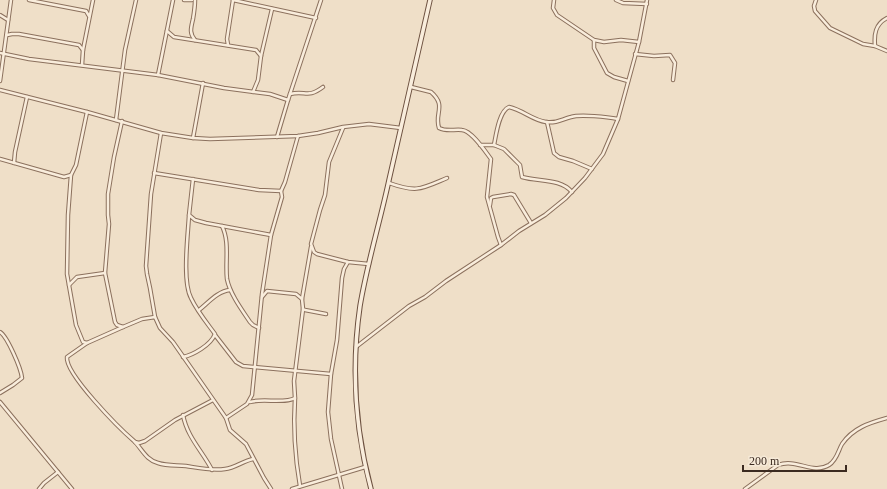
<svg xmlns="http://www.w3.org/2000/svg" width="887" height="489" font-family="Georgia,serif">
<style>
.lines{fill:none;stroke-linecap:round;stroke-linejoin:round}
.street-casing{stroke:#8b705d;stroke-width:4.5}
.secondary-casing{stroke:#6d5140;stroke-width:5.5}
.street{stroke:#f9eddc;stroke-width:2.5}
.secondary{stroke:#f9eddc;stroke-width:3.5}
</style>
<rect width="100%" height="100%" fill="#efdfc8"/>
<g class="lines">
<g class="street-casing">
<g id="street">
<polyline points="29,0 86,11 89,16"/>
<polyline points="184,0 192,0"/>
<polyline points="233,0 316,18"/>
<polyline points="554,0 553,8 557,15 594,40 604,42 621,40 639,42"/>
<polyline points="616,0 623,3 647,4"/>
<polyline points="816,0 814,6 815,11 830,28 863,44 875,46 887,51"/>
<polyline points="0,15 8,20"/>
<polyline points="167,31 174,37 256,50 261,56"/>
<polyline points="7,35 12,34 19,34 79,45 83,50"/>
<path d="M195 40C189 33 191 28 193 19 194 13 195 6 195 0"/>
<polyline points="594,40 594,48 607,73 614,77 628,81"/>
<polyline points="228,45 227,39 233,0"/>
<path d="M875 46C874 35 875 24 887 18"/>
<polyline points="0,53 29,59 158,75 224,88 270,94 288,100"/>
<polyline points="635,54 654,56 670,55 675,63 673,80"/>
<polyline points="82,65 83,50 93,0"/>
<polyline points="158,75 173,0"/>
<polyline points="0,81 11,0"/>
<path d="M411 87 431 92C447 106 434 113 439 128 447 132 454 129 462 130 472 131 485 151 491 159L487 197 498 237 501 245"/>
<polyline points="0,90 87,112 161,133 193,138 210,139 298,136 318,133 343,127 369,124 401,128"/>
<polyline points="253,92 258,80 261,56 272,9"/>
<path d="M290 94C306 90 307 99 323 87"/>
<polyline points="116,120 125,50 136,0"/>
<polyline points="122,121 114,157 108,194 108,215 109,224 105,273 115,322 117,325 123,327 142,319 155,317 160,328 173,342 226,418 230,430 246,444 264,478 271,489"/>
<polyline points="547,122 554,153 559,157 573,161 592,169"/>
<polyline points="343,128 329,162 325,195 320,210 311,244 314,252 317,254 348,262 369,264"/>
<polyline points="277,137 288,100 321,0"/>
<polyline points="193,138 203,83"/>
<path d="M480 145H494L504 149 520 165 522 177C539 182 560 178 572 192"/>
<path d="M494 145C496 135 499 111 509 107 523 110 532 120 546 122 556 124 562 119 571 117 580 114 608 117 618 119"/>
<polyline points="0,159 64,177 71,175 76,165 87,112"/>
<polyline points="14,163 15,152 27,97"/>
<polyline points="154,173 259,190 281,191 285,182 298,136"/>
<polyline points="71,175 68,215 67,274 76,325 83,342 87,343 123,327"/>
<polyline points="193,179 189,215 195,220 206,223 271,235"/>
<path d="M389 183C417 193 421 189 447 178"/>
<polyline points="490,205 491,198 493,197 511,194 514,195 531,223"/>
<path d="M222 226C230 242 225 262 227 279 230 294 242 310 250 322L253 325 259 328"/>
<polyline points="69,285 77,277 105,273"/>
<polyline points="262,297 267,291 296,294 302,299 303,309 305,310 326,314"/>
<polyline points="302,299 311,247"/>
<path d="M199 310C208 303 218 291 230 290"/>
<polyline points="155,317 150,288 147,274 146,266 151,194 161,133"/>
<path d="M0 332C7 336 21 368 22 378L13 385 0 393"/>
<polyline points="215,335 236,362 243,366 331,374"/>
<path d="M87 343 67 357C65 374 120 429 134 441 142 449 146 460 158 463 167 466 177 465 186 466 199 468 211 471 225 469 235 468 243 461 253 459"/>
<polyline points="356,347 409,306 425,297 446,281 501,245 519,231 545,215 566,198 585,178 603,154 618,119 639,42 647,0"/>
<path d="M183 357C193 355 211 345 215 334 207 323 197 311 191 298 182 281 188 235 189 215"/>
<path d="M295 398C293 428 295 457 300 486"/>
<path d="M0 402C24 431 48 460 72 489"/>
<path d="M250 402C261 398 286 404 295 398L294 381 303 309"/>
<path d="M183 415C187 437 203 452 212 470"/>
<polyline points="226,418 247,404 252,395 262,294 271,235 282,197 281,191"/>
<polyline points="135,442 139,443 145,441 175,420 213,400"/>
<polyline points="39,489 44,483 58,472"/>
<polyline points="292,489 365,467"/>
<polyline points="342,489 331,439 328,412 331,374 337,340 342,278 344,269 348,262"/>
<path d="M745 489 778 465C797 458 812 475 829 465 837 460 838 451 842 444 853 428 869 423 887 418"/>
</g>
</g>
<g class="secondary-casing">
<path id="secondary" d="M371 489C355 429 351 368 360 306 367 264 380 222 389 180 403 120 416 60 430 0"/>
</g>
<use href="#street" class="street"/>
<use href="#secondary" class="secondary"/>
</g>
<path d="M743 465v6h103v-6" fill="none" stroke="#3b2a20" stroke-width="2"/>
<text x="749" y="465" font-size="12" fill="#3b2a20" stroke="#f6ead8" stroke-width="3" paint-order="stroke">200 m</text>
</svg>
